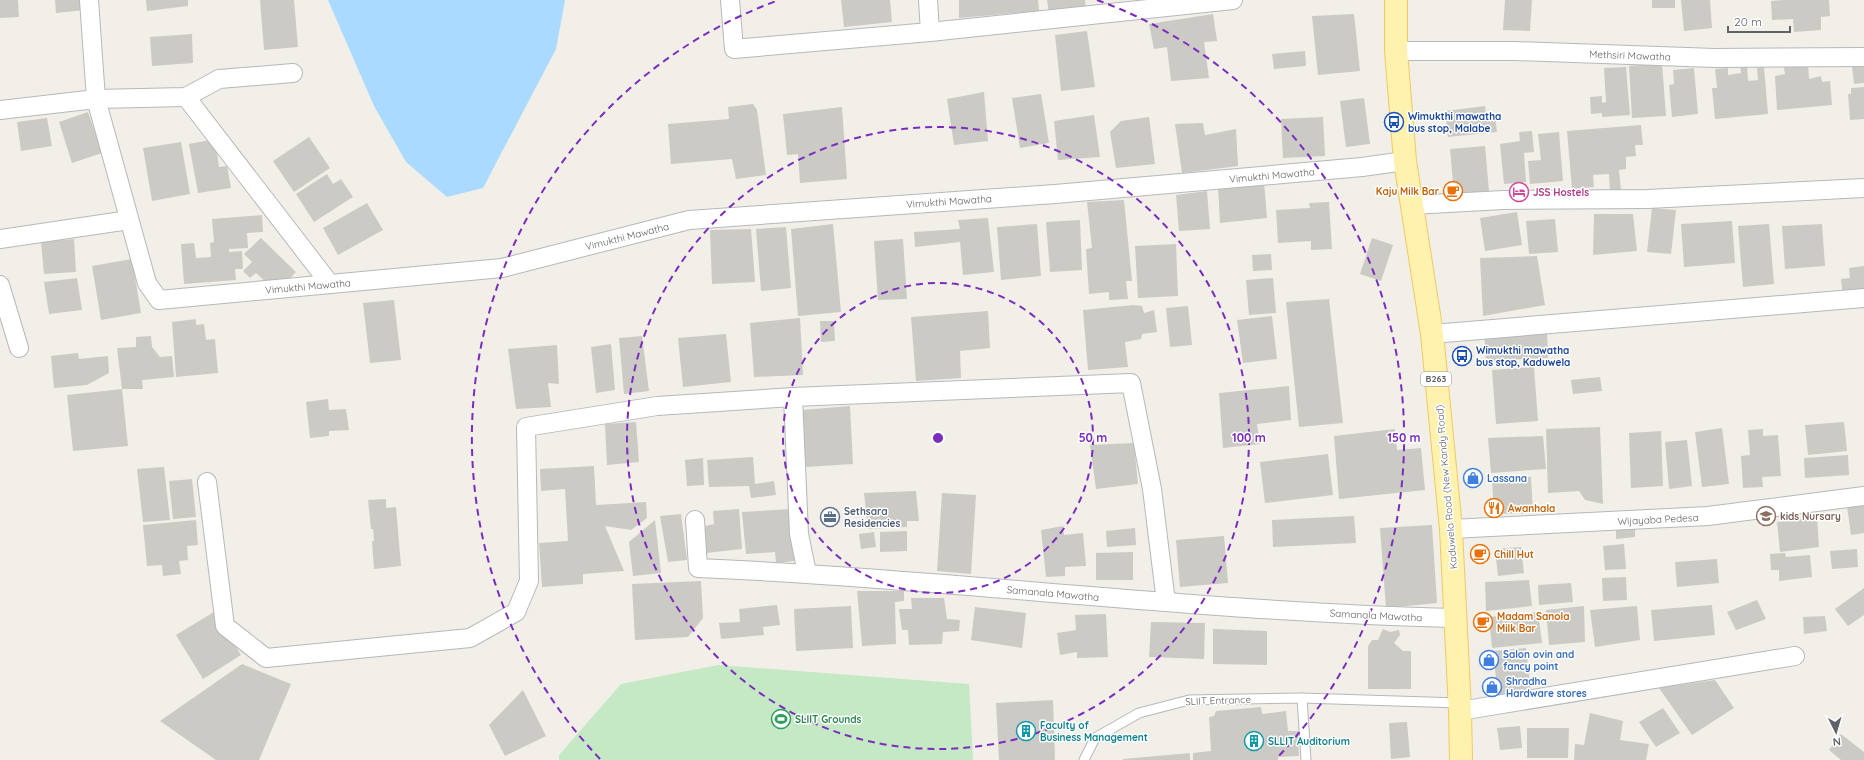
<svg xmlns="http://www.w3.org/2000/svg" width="1864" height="760" font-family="Quicksand,sans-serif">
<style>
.green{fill:#c5e8c5}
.water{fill:#aadaff}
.building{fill:#cccac5}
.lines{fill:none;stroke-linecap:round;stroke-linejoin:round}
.service-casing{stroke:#b5b8bc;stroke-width:11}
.minor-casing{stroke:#b5b8bc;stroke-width:20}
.primary-casing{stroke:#f2c960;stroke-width:24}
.service{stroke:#fff;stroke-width:9}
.minor{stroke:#fff;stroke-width:18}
.primary{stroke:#fff2af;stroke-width:22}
.ring{fill:none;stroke:#7b2cbf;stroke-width:2;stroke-dasharray:7 5}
.labels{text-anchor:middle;stroke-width:3;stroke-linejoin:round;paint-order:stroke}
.shield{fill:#fff;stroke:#8f9295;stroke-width:1}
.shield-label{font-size:9px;font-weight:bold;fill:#5f6368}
.street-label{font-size:10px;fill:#5f6368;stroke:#fff}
.transit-label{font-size:10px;font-weight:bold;fill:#164399;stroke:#fff;text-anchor:start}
.food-label{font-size:10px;font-weight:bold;fill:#c56008;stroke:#fff;text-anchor:start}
.hotel-label{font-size:10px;font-weight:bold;fill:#b23c85;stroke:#fff;text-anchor:start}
.shop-label{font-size:10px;font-weight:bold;fill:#366cbe;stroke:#fff;text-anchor:start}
.service-label{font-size:10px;font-weight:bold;fill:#4e5e75;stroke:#fff;text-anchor:start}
.education-label{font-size:10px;font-weight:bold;fill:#785e54;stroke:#fff;text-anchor:start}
.leisure-label{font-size:10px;font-weight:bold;fill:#27864d;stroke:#fff;text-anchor:start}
.culture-label{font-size:10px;font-weight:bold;fill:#0d838f;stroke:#fff;text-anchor:start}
.centre{fill:#7b2cbf;stroke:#fff;stroke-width:2}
.ring-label{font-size:12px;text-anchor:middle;font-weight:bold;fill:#7b2cbf;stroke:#fff;stroke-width:3;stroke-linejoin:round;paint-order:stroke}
</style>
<rect width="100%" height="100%" fill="#f1efe8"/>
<polygon class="green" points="718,665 969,684 973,760 559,760 559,755 621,684"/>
<polygon class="water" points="328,0 565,0 556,49 483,188 447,197 406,162 374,106"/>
<g class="building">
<polygon points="0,0 18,0 19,17 0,18"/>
<polygon points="55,0 84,0 85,10 56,13"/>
<polygon points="146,0 188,0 188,6 147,11"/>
<polygon points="260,0 294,0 298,47 264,50"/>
<polygon points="841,0 890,0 892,22 844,27"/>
<polygon points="959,0 1038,0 1039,11 959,18"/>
<polygon points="1047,0 1085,0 1086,10 1049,13"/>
<polygon points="1505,0 1532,0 1530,31 1503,30"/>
<rect x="1652" y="0" width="23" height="8"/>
<polygon points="1681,0 1710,0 1712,28 1684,31"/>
<polygon points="1784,0 1829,0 1830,16 1821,17 1821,30 1794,32 1793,19 1772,20 1771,1"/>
<polygon points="1213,14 1217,41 1204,42 1209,78 1171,81 1167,47 1154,49 1149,24"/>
<polygon points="1354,14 1360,71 1318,75 1312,16"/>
<polygon points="1087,31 1095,87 1061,91 1055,35"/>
<polygon points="192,34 193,63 152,66 150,37"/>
<polygon points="1305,51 1306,66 1274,69 1272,54"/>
<polygon points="1808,62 1809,79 1821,76 1822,82 1830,81 1832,105 1777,110 1775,76 1785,74 1783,64"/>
<polygon points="1662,63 1666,116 1632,118 1629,66"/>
<polygon points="1747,64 1748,81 1758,80 1757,68 1764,67 1768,114 1715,119 1712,88 1717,88 1715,69 1728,68 1728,75 1741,73 1740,65"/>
<polygon points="1864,66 1864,83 1854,84 1852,67"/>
<polygon points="1626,67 1630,115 1602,117 1602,113 1591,114 1590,97 1602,96 1602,103 1606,102 1604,68"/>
<polygon points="1694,68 1698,114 1672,117 1669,85 1674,84 1673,70"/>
<polygon points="1864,87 1864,119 1850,120 1848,94 1851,94 1851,88"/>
<polygon points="984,92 988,141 954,145 947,99"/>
<polygon points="1041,94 1049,143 1020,148 1012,98"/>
<polygon points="1364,98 1370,144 1346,147 1340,101"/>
<polygon points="753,104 757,110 766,175 736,179 732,159 671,164 668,124 729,119 728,107"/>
<polygon points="1485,106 1486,115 1495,114 1497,132 1448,137 1445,111"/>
<polygon points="842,107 847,179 800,183 798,154 787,155 783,114"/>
<polygon points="88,112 102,153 72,163 59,122"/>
<polygon points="1094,115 1100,157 1058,160 1054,121"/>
<polygon points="1149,117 1155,164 1116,168 1110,132 1121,121"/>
<polygon points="1323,117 1325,156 1283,158 1281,119"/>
<polygon points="47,118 52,146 21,151 17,122"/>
<polygon points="1203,123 1205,135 1236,129 1238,166 1182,173 1175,124"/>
<polygon points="1641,125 1643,145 1635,145 1636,156 1626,157 1626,169 1619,170 1621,190 1610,191 1609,174 1593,175 1594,187 1572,189 1567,131"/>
<polygon points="1532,131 1534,152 1524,153 1526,182 1504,184 1500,144 1520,141 1519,132"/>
<polygon points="1559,132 1563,181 1530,184 1528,161 1541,160 1538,134"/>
<polygon points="309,137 330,168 294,192 273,161"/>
<polygon points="215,139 219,167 227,166 231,188 198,193 189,144"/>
<polygon points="181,142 190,194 152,201 143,148"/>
<polygon points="1485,146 1489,191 1454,194 1450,149"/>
<polygon points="327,174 333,184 341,179 353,197 314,222 296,194"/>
<polygon points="1264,182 1267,218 1220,223 1218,186"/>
<polygon points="1207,191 1210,229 1179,231 1176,195"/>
<polygon points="1124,200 1132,281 1126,281 1128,299 1109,300 1109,292 1089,294 1086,249 1092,248 1087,202"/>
<polygon points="1329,202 1332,249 1311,250 1311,241 1278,243 1276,210 1310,208 1309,203"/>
<polygon points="367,203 383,230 338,255 323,228"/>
<polygon points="1652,208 1676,210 1671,254 1647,252"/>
<polygon points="1517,212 1522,245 1485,251 1480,218"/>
<polygon points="1594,214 1633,214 1637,251 1593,255"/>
<polygon points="262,215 263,232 247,233 248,248 229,249 229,252 242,251 243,269 235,269 236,280 184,284 181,244 194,243 196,258 211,257 210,243 214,242 212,219"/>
<polygon points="988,218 994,272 963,275 960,242 915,247 914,232 960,229 958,220"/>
<polygon points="1555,219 1558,252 1529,254 1526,221"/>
<polygon points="1080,220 1082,270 1050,272 1046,222"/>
<polygon points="1732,221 1735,263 1684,267 1681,224"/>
<polygon points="833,224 841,312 798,316 791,229"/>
<polygon points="1037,224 1041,276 1001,280 997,227"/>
<polygon points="1769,224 1774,284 1743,287 1738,226"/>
<polygon points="1822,224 1825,266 1785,269 1782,226"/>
<polygon points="786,227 791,288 761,291 756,229"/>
<polygon points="751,229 755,282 712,284 710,230"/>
<polygon points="261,238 296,272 283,286 275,279 269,285 256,273 250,278 243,271 252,262 244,254"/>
<polygon points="1372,238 1393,245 1381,281 1360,274"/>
<polygon points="74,239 76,272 44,274 41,242"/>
<polygon points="903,239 907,299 878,300 874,241"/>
<polygon points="1176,244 1178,296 1138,298 1135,246"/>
<polygon points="1271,254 1272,270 1253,271 1252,255"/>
<polygon points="1537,256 1545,305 1483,316 1480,258"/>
<polygon points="132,259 141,313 101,320 92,266"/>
<polygon points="1864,266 1864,296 1843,297 1841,279 1850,278 1849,268"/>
<polygon points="77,278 82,310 49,314 44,282"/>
<polygon points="1273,278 1276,313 1249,315 1246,280"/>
<polygon points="1329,299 1343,423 1299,427 1286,302"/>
<polygon points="394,300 401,360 370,363 363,303"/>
<polygon points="1133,305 1142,306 1144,313 1154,310 1157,332 1142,334 1141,339 1125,342 1128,367 1088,370 1083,310"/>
<polygon points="1188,306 1192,345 1170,347 1166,308"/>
<polygon points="988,311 990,348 960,351 961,378 916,381 911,317"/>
<polygon points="1272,316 1277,359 1243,363 1237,320"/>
<polygon points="800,318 803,375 754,377 750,323"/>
<polygon points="196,319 196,325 204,324 206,340 215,339 218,373 176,377 172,322"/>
<polygon points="820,321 834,321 835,341 821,342"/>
<polygon points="1547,331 1548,358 1486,361 1484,334"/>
<polygon points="726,334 731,382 683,387 678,338"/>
<polygon points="151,336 152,347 160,357 172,356 174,377 142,380 143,389 122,389 117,348 136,347 136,337"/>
<polygon points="642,336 649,391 624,394 619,338"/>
<polygon points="611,344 615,390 596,393 591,347"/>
<polygon points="557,345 559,384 548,383 551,407 516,409 508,349"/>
<polygon points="78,353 79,359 108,356 109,373 87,385 54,388 51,356"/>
<polygon points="1534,367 1538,421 1496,424 1492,370"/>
<polygon points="1600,377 1602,391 1573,394 1571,380"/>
<polygon points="1289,386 1291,420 1257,424 1260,444 1223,448 1219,393"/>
<polygon points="122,389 128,446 73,451 67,395"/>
<polygon points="328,399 329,410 346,409 349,430 329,431 329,436 310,438 306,402"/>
<polygon points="850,406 853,464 806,467 802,410"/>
<polygon points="636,422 639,462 607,465 605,424"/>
<polygon points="1844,422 1847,451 1808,455 1805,425"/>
<polygon points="1600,427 1603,504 1585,500 1579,491 1548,493 1546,429"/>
<polygon points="1722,428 1729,484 1702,487 1695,432"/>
<polygon points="1395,429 1397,450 1421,448 1425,490 1339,499 1334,436"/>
<polygon points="1763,429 1763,436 1778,435 1781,476 1762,477 1763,487 1743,488 1741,456 1750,455 1748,430"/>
<polygon points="1661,431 1663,486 1631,488 1629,433"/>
<polygon points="1543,436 1546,469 1491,473 1488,438"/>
<polygon points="1687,440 1692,486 1669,489 1665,442"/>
<polygon points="1134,443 1138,484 1096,489 1090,445"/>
<polygon points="1328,454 1333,495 1265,503 1260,462"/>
<polygon points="1848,455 1849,475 1805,478 1804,458"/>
<polygon points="753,457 755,484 774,481 776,495 751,498 749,486 709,487 707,460"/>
<polygon points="703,458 704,485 687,486 685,460"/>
<polygon points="594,466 596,505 646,502 647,518 631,530 605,526 624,571 583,574 583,584 542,587 539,543 568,541 565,489 541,491 540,469"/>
<polygon points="164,467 170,520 143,522 137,469"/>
<polygon points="1531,477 1533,513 1494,514 1492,478"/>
<polygon points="192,479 196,517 173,519 169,481"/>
<polygon points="916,491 919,521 907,521 907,527 868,529 864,493"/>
<polygon points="942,493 976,495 971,574 937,571"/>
<polygon points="386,499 386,508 396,507 401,566 374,569 372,541 374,541 373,529 371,529 368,500"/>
<polygon points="1864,504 1864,533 1851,535 1847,506"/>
<polygon points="739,509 742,549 706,553 705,526 714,524 713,511"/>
<polygon points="792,509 795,561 776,563 775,552 746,554 742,512"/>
<polygon points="681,514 687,560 668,562 660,516"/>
<polygon points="1354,516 1356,543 1273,547 1272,520"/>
<polygon points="1817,517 1819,547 1780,552 1777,522"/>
<polygon points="196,520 198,545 187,546 188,560 179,561 181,574 163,576 162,565 147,566 143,525"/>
<polygon points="655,520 661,573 633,576 629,542"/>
<polygon points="1635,521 1635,537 1616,539 1616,523"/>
<polygon points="1432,525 1437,603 1386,608 1380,528"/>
<polygon points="1063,526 1064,535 1083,533 1086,566 1065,567 1065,576 1046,577 1041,530"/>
<polygon points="1135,528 1136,545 1107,547 1106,531"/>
<polygon points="907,531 907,551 880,552 880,532"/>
<polygon points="874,532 876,547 861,549 859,534"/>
<polygon points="1224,536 1228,583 1180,587 1176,540"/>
<polygon points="1624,544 1626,569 1605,570 1603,546"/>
<polygon points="1521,547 1524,573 1498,576 1495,549"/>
<polygon points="1857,549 1858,567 1832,569 1830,551"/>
<polygon points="1133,552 1133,580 1096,580 1096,553"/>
<polygon points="1785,553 1786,557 1810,555 1812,577 1779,581 1779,570 1771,570 1770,554"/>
<polygon points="1717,559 1719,583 1677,587 1675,562"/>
<polygon points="1626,577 1627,600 1603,601 1602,578"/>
<polygon points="1529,580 1532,606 1486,611 1485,582"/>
<polygon points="701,581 703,618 688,637 635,640 632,584"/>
<polygon points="1571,583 1573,602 1539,605 1538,585"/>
<polygon points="1864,588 1864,615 1848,626 1835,609"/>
<polygon points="857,591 904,591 904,601 895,602 896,644 862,646"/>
<polygon points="911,598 944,598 947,619 960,620 959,631 943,632 942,644 909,645 908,630 902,630 899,609 912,609"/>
<polygon points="1757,600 1766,619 1736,630 1727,612"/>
<polygon points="777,605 780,625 763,627 764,635 721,639 719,623 740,622 739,609"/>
<polygon points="1712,605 1715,635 1654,641 1651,610"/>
<polygon points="851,606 853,648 796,651 794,609"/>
<polygon points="1584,606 1585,642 1549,645 1546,610"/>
<polygon points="1637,606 1640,640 1595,647 1590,610"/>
<polygon points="975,607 1026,613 1022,648 971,640"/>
<polygon points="214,612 241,655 203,679 176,635"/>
<polygon points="1538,612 1542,643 1492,648 1489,617"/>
<polygon points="1106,614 1108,657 1077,658 1077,652 1060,655 1057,633 1076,630 1075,615"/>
<polygon points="1825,616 1827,631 1804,634 1803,617"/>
<polygon points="1151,622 1205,623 1204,659 1149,657"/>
<polygon points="1213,629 1267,631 1267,665 1213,664"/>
<polygon points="1383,629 1390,632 1399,630 1400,635 1394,643 1403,651 1411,651 1411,689 1368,689 1368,646 1372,640 1378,640"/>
<polygon points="1526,648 1531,693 1498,696 1493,651"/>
<polygon points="242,664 291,684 259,760 216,760 160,721"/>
<polygon points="1715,680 1734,708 1692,735 1659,688"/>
<polygon points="523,690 546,736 505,756 489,725"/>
<polygon points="1053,700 1055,760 999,760 996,703"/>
<polygon points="1261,707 1262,714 1286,711 1288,731 1298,731 1299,756 1278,757 1278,760 1193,760 1193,753 1211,751 1209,717 1214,716 1216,711"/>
<polygon points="1663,708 1680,733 1656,747 1639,722"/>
<polygon points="1590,713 1623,721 1620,740 1649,744 1646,760 1574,760 1575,744 1584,745"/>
<polygon points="1407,722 1410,757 1391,759 1389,723"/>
<polygon points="1520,726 1522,748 1500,750 1497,728"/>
<polygon points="1527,728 1569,728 1568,758 1527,758"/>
<polygon points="1841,734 1864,752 1864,760 1841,760 1829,750"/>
<polygon points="1190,753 1190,760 1123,760 1123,759"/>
</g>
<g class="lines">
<g class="service-casing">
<g id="service">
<polyline points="1302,698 1306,760"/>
<polyline points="1084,760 1095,738 1139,713 1189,700 1302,698 1459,703"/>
</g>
</g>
<g class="minor-casing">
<g id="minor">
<polyline points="89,0 96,99 186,97 219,79 293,73"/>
<polyline points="730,0 734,49 930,32"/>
<polyline points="928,0 930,32 1233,0"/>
<polyline points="1396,51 1515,51 1715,58 1864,57"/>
<polyline points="186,97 330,284"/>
<polyline points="0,110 96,99 147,283 159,300 502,268 689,220 1055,194 1362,167 1405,161"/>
<polyline points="1412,205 1503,200 1648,199 1864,188"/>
<polyline points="0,239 129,220"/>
<polyline points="0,285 19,348"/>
<polyline points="1432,334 1864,298"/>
<polyline points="207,482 225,626 266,658 470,638 516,612 529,581 526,427 657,406 793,397"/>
<path d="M695 520 698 568C951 579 1202 612 1456 618"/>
<polyline points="1451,529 1708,516 1864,496"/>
<polyline points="807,573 799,534 793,397 1131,383 1152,489 1166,602"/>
<polyline points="1460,711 1795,656"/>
</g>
</g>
<g class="primary-casing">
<polyline id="primary" points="1396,0 1396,51 1405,161 1432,334 1451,529 1460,711 1461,760"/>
</g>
<use href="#service" class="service"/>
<use href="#minor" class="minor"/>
<use href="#primary" class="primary"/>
</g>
<g class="ring">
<circle cx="938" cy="438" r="155"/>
<circle cx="938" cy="438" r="311"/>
<path d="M600 759A466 466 0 0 1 779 0M1097 0A466 466 0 0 1 1276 759"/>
</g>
<defs>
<g id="bus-ring" transform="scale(1)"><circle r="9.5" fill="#fff" stroke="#1a4fb4" stroke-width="1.5"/><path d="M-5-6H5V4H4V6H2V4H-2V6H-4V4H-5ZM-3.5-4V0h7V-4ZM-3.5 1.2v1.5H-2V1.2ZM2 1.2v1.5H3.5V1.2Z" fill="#1a4fb4"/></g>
<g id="cafe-ring" transform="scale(1)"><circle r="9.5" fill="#fff" stroke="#e8710a" stroke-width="1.5"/><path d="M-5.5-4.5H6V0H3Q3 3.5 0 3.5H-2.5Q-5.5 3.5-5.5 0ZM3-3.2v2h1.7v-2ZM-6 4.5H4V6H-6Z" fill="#e8710a"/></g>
<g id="hotel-ring" transform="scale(1)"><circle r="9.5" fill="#fff" stroke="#d1479c" stroke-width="1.5"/><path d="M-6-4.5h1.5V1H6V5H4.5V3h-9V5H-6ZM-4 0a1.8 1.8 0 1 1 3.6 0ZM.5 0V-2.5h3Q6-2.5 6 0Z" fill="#d1479c"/></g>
<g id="shop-ring" transform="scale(1)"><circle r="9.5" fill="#fff" stroke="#3f7fe0" stroke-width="1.5"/><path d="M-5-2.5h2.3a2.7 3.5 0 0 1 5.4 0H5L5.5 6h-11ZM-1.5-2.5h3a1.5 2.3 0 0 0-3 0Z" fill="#3f7fe0"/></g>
<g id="restaurant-ring" transform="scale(1)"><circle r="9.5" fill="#fff" stroke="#e8710a" stroke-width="1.5"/><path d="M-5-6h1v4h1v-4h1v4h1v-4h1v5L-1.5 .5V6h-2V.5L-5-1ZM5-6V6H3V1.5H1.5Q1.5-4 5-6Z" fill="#e8710a"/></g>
<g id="school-ring" transform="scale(1)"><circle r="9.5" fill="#fff" stroke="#8d6e63" stroke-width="1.5"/><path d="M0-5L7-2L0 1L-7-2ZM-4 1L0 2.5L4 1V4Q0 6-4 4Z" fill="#8d6e63"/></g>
<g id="office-ring" transform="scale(1)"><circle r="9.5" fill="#fff" stroke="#5c6f8a" stroke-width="1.5"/><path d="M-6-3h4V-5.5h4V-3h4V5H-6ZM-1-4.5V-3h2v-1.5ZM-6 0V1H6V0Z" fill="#5c6f8a"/></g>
<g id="stadium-ring" transform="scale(1)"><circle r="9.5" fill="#fff" stroke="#2e9e5b" stroke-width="1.5"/><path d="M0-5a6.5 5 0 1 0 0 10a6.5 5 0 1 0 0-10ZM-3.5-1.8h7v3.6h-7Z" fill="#2e9e5b"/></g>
<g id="building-ring" transform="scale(1)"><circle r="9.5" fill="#fff" stroke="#0f9aa8" stroke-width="1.5"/><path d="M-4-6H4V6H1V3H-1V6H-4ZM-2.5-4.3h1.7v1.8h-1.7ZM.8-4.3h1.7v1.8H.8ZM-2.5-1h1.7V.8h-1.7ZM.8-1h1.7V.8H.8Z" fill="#0f9aa8"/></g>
</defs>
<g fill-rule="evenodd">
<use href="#bus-ring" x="1394" y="122"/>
<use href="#cafe-ring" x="1453" y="191"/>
<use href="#hotel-ring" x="1519" y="192"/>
<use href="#bus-ring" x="1462" y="356"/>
<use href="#shop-ring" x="1473" y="478"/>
<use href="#restaurant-ring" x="1494" y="508"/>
<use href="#school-ring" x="1766" y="516"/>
<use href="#office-ring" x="830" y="517"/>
<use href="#cafe-ring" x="1480" y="554"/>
<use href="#cafe-ring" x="1483" y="622"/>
<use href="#shop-ring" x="1489" y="660"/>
<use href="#shop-ring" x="1492" y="687"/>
<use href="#stadium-ring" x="781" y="719"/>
<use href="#building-ring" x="1026" y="731"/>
<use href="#building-ring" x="1254" y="741"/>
</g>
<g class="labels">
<rect class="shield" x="1421" y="372" width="30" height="14" rx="3"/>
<g class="shield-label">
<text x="1436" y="382">B263</text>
</g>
<g class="street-label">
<text transform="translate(1630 55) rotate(2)" y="4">Methsiri Mawatha</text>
<text transform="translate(1272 175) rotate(-5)" y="4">Vimukthi Mawatha</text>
<text transform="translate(949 201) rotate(-4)" y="4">Vimukthi Mawatha</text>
<text transform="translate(627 236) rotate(-14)" y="4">Vimukthi Mawatha</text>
<text transform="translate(308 286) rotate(-5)" y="4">Vimukthi Mawatha</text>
<text transform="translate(1446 487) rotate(-95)" y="4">Kaduwela Road (New Kandy Road)</text>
<text transform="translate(1658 519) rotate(-3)" y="4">Wijayaba Pedesa</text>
<text transform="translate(1053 593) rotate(5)" y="4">Samanala Mawatha</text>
<text transform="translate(1376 615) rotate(3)" y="4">Samanala Mawatha</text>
<text transform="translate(1218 700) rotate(-2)" y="4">SLIIT Entrance</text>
</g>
<g class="transit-label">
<text x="1408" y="120">Wimukthi mawatha<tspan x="1408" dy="12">bus stop, Malabe</tspan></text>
<text x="1476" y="354">Wimukthi mawatha<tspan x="1476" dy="12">bus stop, Kaduwela</tspan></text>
</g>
<g class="food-label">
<text x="1439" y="195" text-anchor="end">Kaju Milk Bar</text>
<text x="1508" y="512">Awanhala</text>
<text x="1494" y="558">Chill Hut</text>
<text x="1497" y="620">Madam Sanola<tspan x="1497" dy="12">Milk Bar</tspan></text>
</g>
<g class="hotel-label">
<text x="1533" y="196">JSS Hostels</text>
</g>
<g class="shop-label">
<text x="1487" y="482">Lassana</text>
<text x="1503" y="658">Salon ovin and<tspan x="1503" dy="12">fancy point</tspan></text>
<text x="1506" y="685">Shradha<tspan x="1506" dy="12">Hardware stores</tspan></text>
</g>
<g class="service-label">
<text x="844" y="515">Sethsara<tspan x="844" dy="12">Residencies</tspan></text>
</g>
<g class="education-label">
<text x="1780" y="520">kids Nursary</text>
</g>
<g class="leisure-label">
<text x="795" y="723">SLIIT Grounds</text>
</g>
<g class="culture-label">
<text x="1040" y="729">Faculty of<tspan x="1040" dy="12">Business Management</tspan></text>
<text x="1268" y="745">SLLIT Auditorium</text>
</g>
</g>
<circle cx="938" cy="438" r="6" class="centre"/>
<g class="ring-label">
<text x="1093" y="442">50 m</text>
<text x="1249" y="442">100 m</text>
<text x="1404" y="442">150 m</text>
</g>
<g transform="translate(1836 732) rotate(175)" stroke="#ffffff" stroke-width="3" paint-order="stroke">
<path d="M0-3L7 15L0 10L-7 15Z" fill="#5f6368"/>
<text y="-6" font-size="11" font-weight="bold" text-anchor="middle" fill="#5f6368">N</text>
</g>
<path d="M1728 26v6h62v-6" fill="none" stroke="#5f6368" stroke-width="2"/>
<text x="1734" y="26" font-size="12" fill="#5f6368" stroke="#ffffff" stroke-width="3" paint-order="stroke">20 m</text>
</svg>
